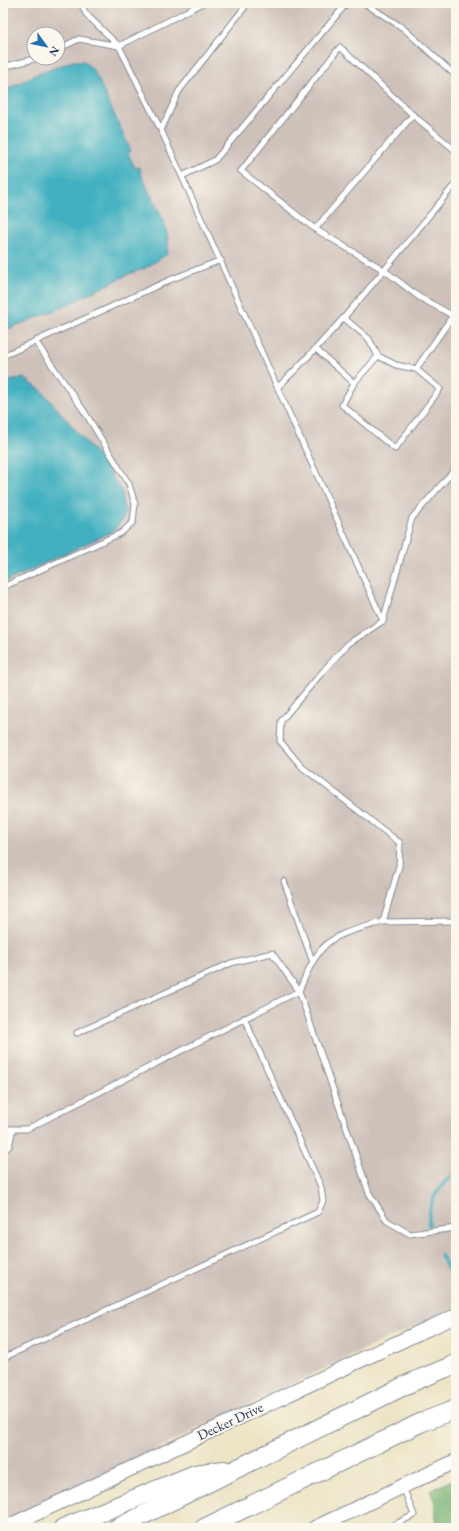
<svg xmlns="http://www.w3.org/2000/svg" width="459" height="1531" font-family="'EB Garamond',serif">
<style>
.industrial{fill:#cec1b9;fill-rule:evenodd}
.forest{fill:#74b171;stroke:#487068}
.water{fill:#43b0c0;stroke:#2f708f}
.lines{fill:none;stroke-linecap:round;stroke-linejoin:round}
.stream{stroke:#43b0c0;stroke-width:3.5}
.lane-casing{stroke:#848a91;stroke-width:7}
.secondary-casing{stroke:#848a91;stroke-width:16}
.highway-casing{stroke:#848a91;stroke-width:20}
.lane{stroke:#fff;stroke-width:5}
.secondary{stroke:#fff;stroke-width:14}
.highway{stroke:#fff;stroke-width:18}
.labels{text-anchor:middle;stroke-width:4;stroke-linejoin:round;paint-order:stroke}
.street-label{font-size:14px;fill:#1b2f5e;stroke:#fbf7ec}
</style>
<rect width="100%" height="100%" fill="#fbf7ec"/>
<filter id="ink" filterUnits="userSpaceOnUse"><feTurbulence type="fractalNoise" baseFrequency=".025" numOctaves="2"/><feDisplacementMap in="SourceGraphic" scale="8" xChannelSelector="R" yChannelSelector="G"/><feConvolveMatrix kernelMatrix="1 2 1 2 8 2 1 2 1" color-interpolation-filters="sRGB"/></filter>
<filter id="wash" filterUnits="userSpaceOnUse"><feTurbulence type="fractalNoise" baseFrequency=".012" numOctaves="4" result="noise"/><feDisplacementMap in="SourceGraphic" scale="16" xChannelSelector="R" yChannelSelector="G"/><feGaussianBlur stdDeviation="0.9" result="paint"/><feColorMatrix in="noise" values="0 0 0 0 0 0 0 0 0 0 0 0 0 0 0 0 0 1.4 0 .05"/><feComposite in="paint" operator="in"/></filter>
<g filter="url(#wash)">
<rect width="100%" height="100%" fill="#ece4c4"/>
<path class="industrial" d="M3 3H456V1310L390 1337 3 1523ZM34 34H58V58H34Z"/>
<polygon class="forest" points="456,1478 456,1528 437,1528 434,1500 430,1491"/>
<g class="water">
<path d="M73 61H84L94 71 99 81 131 151 128 153 135 168 139 167C146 195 174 224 167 254L144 269 129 274 61 308 3 331V91L35 75Z"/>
<polygon points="24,378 42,391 103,462 122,492 123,505 126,510 123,519 113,531 3,583 3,382"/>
</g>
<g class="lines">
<g class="stream">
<path d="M429 1225C427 1205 436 1190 450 1177"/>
<polyline points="441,1255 456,1287"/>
</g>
</g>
</g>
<g filter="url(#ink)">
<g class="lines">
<g class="lane-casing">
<g id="lane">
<polyline points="81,3 86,14 119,46 161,130 383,621"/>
<polyline points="364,3 403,28 456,76"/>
<polyline points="58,49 79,39 119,46 203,3"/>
<polyline points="3,67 38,58"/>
<polyline points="161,130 179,91 248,3"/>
<polyline points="182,176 215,160 347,3"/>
<polyline points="315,229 413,115"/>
<polyline points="452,315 419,297 384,270 315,229 241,171 340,47 413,115 456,151"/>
<polyline points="344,318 369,339 378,356 396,365 416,369 440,389 395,449 342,405 354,383 378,356"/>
<polyline points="317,350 354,383"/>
<polyline points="3,356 172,279 221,260"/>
<polyline points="416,369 456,311"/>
<path d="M278 387C343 324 398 253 456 183"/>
<polyline points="3,587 121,533 133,522 135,504 129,484 84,411 35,341"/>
<polyline points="284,881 312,960"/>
<polyline points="383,922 456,921"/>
<polyline points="77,1033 231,963 272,953 299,991 369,1193 387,1221 410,1234 456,1228"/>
<path d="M3 1129H27L299 991C308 970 318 944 341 935 354 929 369 926 383 922L399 866 400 843 302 767 280 741 281 721 324 670 348 644 383 621 412 518 456 468"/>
<polyline points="3,1152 9,1146 13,1129"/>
<polyline points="3,1358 318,1212 323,1201 321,1187 244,1018"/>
<polyline points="388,1528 414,1515 403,1487"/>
</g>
</g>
<g class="secondary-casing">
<g id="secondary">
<polyline points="5,1528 418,1333 456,1316"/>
<polyline points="315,1528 456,1461"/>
</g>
</g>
<g class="highway-casing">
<g id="highway">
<polyline points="63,1528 195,1474 224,1470"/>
<polyline points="117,1528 410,1383 456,1364"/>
<polyline points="204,1528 420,1423 456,1409"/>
</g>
</g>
<use href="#lane" class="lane"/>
<use href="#secondary" class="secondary"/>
<use href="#highway" class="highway"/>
</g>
</g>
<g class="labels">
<g class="street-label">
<text transform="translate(230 1421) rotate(-25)" y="5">Decker Drive</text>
</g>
</g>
<rect width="459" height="1531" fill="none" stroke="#fbf7ec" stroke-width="16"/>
<g transform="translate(46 46) rotate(123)"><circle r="19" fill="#fbf7ec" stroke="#a1a7b3"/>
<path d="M0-3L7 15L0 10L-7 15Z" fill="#1f6fb2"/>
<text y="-6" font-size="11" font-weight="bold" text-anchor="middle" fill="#1b2f5e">N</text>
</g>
</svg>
